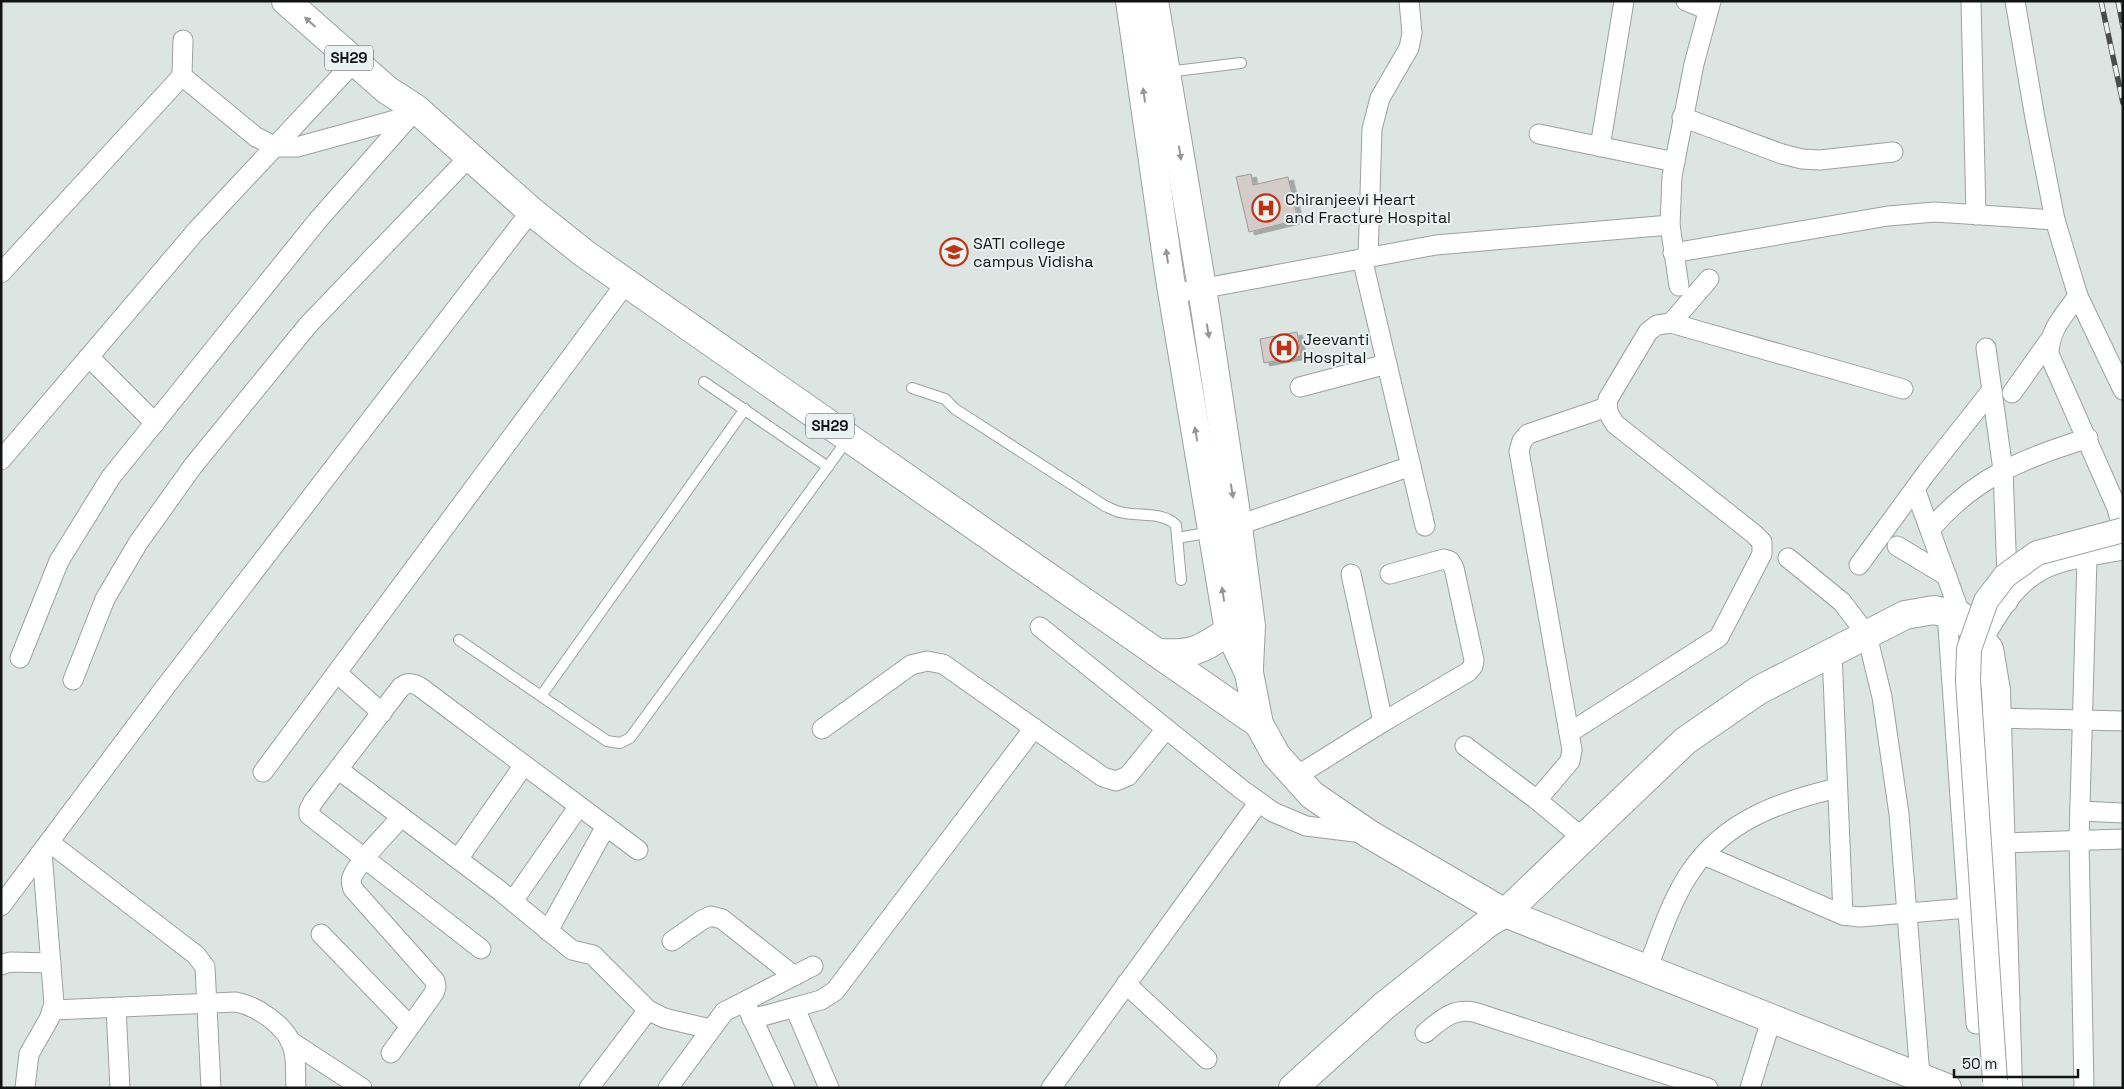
<svg xmlns="http://www.w3.org/2000/svg" width="2124" height="1089" font-family="'Space Grotesk',sans-serif">
<style>
.building{fill:#d4ccca;stroke:#a09997;filter:url(#shadow)}
.lines{fill:none;stroke-linecap:round;stroke-linejoin:round}
.service-casing{stroke:#9aa1a0;stroke-width:12}
.minor-casing{stroke:#9aa1a0;stroke-width:21}
.secondary-casing{stroke:#9aa1a0;stroke-width:30}
.primary-casing{stroke:#9aa1a0;stroke-width:30}
.service{stroke:#fff;stroke-width:10}
.minor{stroke:#fff;stroke-width:19}
.secondary{stroke:#fff;stroke-width:28}
.primary{stroke:#fff;stroke-width:28}
.rail-casing{stroke:#494c4c;stroke-width:5.5}
.rail{stroke:#eaf3f1;stroke-width:4;stroke-dasharray:11;stroke-linecap:butt}
.tertiary-bridge-casing{stroke:#9aa1a0;stroke-width:26;stroke-linecap:butt}
.tertiary-bridge{stroke:#fff;stroke-width:24}
.oneway{fill:#949595}
.labels{text-anchor:middle;stroke-width:4;stroke-linejoin:round;paint-order:stroke}
.shield{fill:#eaf3f1;stroke:#535756;stroke-width:1}
.shield-label{font-size:15px;font-weight:bold;fill:#121414}
.poi-label{font-size:16px;fill:#121414;stroke:#eaf3f1;text-anchor:start}
</style>
<defs>
<filter id="shadow"><feDropShadow dx="5.5" dy="3" stdDeviation="0" flood-color="#0004"/></filter>
</defs>
<rect width="100%" height="100%" fill="#dde5e3"/>
<g class="building">
<polygon points="1251,174 1253,185 1288,177 1298,220 1249,232 1236,177"/>
<polygon points="1297,332 1301,356 1264,363 1260,339"/>
</g>
<g class="lines">
<g class="service-casing">
<g id="service">
<polyline points="1167,72 1241,63"/>
<polyline points="704,382 828,467"/>
<path d="M912 388 945 399 955 409 1105 506C1110 508 1115 511 1120 512 1138 517 1162 511 1176 525L1181 580"/>
<polyline points="1177,538 1212,532"/>
<polyline points="459,640 607,741 620,743 630,738 848,439"/>
<polyline points="541,696 745,409"/>
</g>
</g>
<g class="minor-casing">
<g id="minor">
<polyline points="1686,1 1708,10"/>
<polyline points="1971,1 1976,215"/>
<polyline points="2015,1 2035,118 2055,220 2078,296 2123,390"/>
<polyline points="182,76 183,40"/>
<polyline points="1682,117 1782,154 1802,159 1820,160 1893,152"/>
<polyline points="1539,134 1675,162"/>
<polyline points="1600,147 1624,1"/>
<polyline points="1673,253 1888,216 1935,212 2055,220"/>
<polyline points="1362,258 1425,526"/>
<polyline points="1368,258 1372,129 1380,98 1409,48 1412,33 1409,1"/>
<polyline points="1,273 182,76 256,137 276,147 297,147 410,116"/>
<polyline points="1679,286 1670,225 1672,176 1694,64 1711,1"/>
<polyline points="1173,294 1436,245 1670,225"/>
<path d="M2078 296C2064 315 2049 330 2049 354L2117 508 2123 531"/>
<polyline points="1671,323 1709,279"/>
<polyline points="1986,348 2003,470 2008,602"/>
<polyline points="89,357 155,423"/>
<polyline points="1300,387 1387,364"/>
<polyline points="2012,393 2049,341"/>
<polyline points="1,460 197,230 354,62"/>
<polyline points="1915,489 1961,616"/>
<polyline points="1227,529 1411,466"/>
<path d="M1930 530C1975 476 2024 459 2088 438"/>
<polyline points="1897,546 1947,576"/>
<polyline points="1788,558 1842,602 1867,635 1882,697 1899,814 1920,1076 1917,1087"/>
<polyline points="1859,565 1927,472 1992,390"/>
<polyline points="1351,574 1383,722"/>
<polyline points="1947,613 1976,1024"/>
<polyline points="1040,627 1241,789 1273,812 1306,826 1363,833"/>
<path d="M1982 641C1996 618 2011 590 2034 575 2056 559 2097 555 2123 550"/>
<polyline points="1832,653 1843,915"/>
<polyline points="20,658 59,561 111,477 318,220 410,116"/>
<polyline points="337,673 382,713"/>
<polyline points="73,680 105,599 138,543 193,466 308,325 470,156"/>
<polyline points="1996,718 2123,721"/>
<polyline points="822,729 911,665 927,661 943,664 1103,777 1116,781 1128,776 1166,729"/>
<path d="M1569 733 1719 637 1762 554V542L1754 534 1615 424C1609 415 1606 410 1608 399L1648 332 1657 325 1671 323 1903 389"/>
<polyline points="1465,746 1537,800 1584,839"/>
<polyline points="339,770 499,890 572,950 593,955 648,1010 664,1018 710,1029"/>
<polyline points="263,772 626,283"/>
<polyline points="1295,777 1383,722 1468,672 1473,666 1474,660 1454,568 1450,561 1444,559 1390,574"/>
<polyline points="1537,800 1570,761 1572,750 1519,451 1522,441 1528,434 1607,407"/>
<polyline points="2080,811 2123,813"/>
<polyline points="49,842 196,955 205,967 211,1088"/>
<polyline points="2000,843 2123,839"/>
<polyline points="1704,855 1843,915 1860,917 1968,908"/>
<polyline points="458,859 524,765"/>
<polyline points="513,901 579,806"/>
<polyline points="1,906 166,686 531,211"/>
<polyline points="548,931 606,826"/>
<polyline points="321,934 410,1026"/>
<polyline points="672,941 702,920 711,916 722,919 794,976"/>
<path d="M481 949 309 815V810L313 802 401 687C408 682 413 683 420 687L638 850"/>
<polyline points="1,965 10,962 51,963"/>
<path d="M1647 969C1660 937 1671 900 1691 871 1726 820 1779 802 1837 788"/>
<polyline points="1126,984 1207,1059"/>
<polyline points="116,1008 120,1088"/>
<polyline points="795,1008 829,1088"/>
<polyline points="748,1009 785,1088"/>
<path d="M53 1010 236 1002C257 1006 287 1026 293 1048 297 1060 295 1075 296 1088"/>
<polyline points="752,1019 821,1000 835,991 1034,728"/>
<path d="M1425 1033C1441 1020 1452 1008 1474 1012L1708 1088"/>
<polyline points="290,1041 362,1088"/>
<path d="M391 1053 434 993 436 987 435 981 353 889C352 885 350 882 352 877 360 859 388 833 401 817"/>
<polyline points="25,1088 29,1054 49,1019 54,1004 42,852"/>
<polyline points="589,1088 648,1010"/>
<polyline points="668,1088 724,1012 813,966"/>
<polyline points="1051,1088 1259,802"/>
<polyline points="1750,1088 1772,1017"/>
<polyline points="2084,1088 2079,840 2087,558"/>
</g>
</g>
<g class="secondary-casing">
<g id="secondary">
<polyline points="1249,673 1259,724 1276,755 1312,795 1369,834 1505,913 1947,1088"/>
<polyline points="1293,1088 1384,1006 1488,923 1505,913 1685,741 1759,690 1905,615 1934,610 1961,616 1989,649 1996,690 2008,1088"/>
</g>
</g>
<g class="primary-casing">
<g id="primary">
<polyline points="286,1 387,90 415,108 531,211 585,254 1259,724"/>
<polyline points="1130,1 1170,279 1229,631 1249,673"/>
<polyline points="1154,1 1202,288 1238,527 1251,626 1249,667"/>
<path d="M1158 653C1194 655 1200 650 1229 631"/>
</g>
</g>
<use href="#service" class="service"/>
<use href="#minor" class="minor"/>
<use href="#secondary" class="secondary"/>
<use href="#primary" class="primary"/>
<g class="rail-casing">
<g id="rail">
<polyline points="2101,1 2123,103"/>
<polyline points="2118,1 2123,27"/>
</g>
</g>
<use href="#rail" class="rail"/>
<g class="tertiary-bridge-casing">
<polyline id="tertiary-bridge" points="1995,1081 1968,681 1969,649 1986,601 2005,576 2037,553 2123,530"/>
</g>
<use href="#tertiary-bridge" class="tertiary-bridge"/>
</g>
<defs><path id="oneway-solid" d="M-6-.8H1V-3.2L6.5 0L1 3.2V.8H-6Z" transform="scale(1.25)"/></defs>
<g class="oneway">
<use href="#oneway-solid" transform="translate(310 22) rotate(-138)"/>
<use href="#oneway-solid" transform="translate(1144 95) rotate(-98)"/>
<use href="#oneway-solid" transform="translate(1180 153) rotate(81)"/>
<use href="#oneway-solid" transform="translate(1167 256) rotate(-98)"/>
<use href="#oneway-solid" transform="translate(1208 331) rotate(81)"/>
<use href="#oneway-solid" transform="translate(1196 434) rotate(-100)"/>
<use href="#oneway-solid" transform="translate(1232 491) rotate(81)"/>
<use href="#oneway-solid" transform="translate(1223 594) rotate(-99)"/>
</g>
<defs>
<g id="hospital-ring" transform="scale(1.4375)"><circle r="9.5" fill="#eaf3f1" stroke="#be3314" stroke-width="1.5"/><path d="M-5-5h3v3.5h4V-5h3V5h-3V1.5h-4V5h-3Z" fill="#be3314"/></g>
<g id="university-ring" transform="scale(1.4375)"><circle r="9.5" fill="#eaf3f1" stroke="#be3314" stroke-width="1.5"/><path d="M0-5L7-2L0 1L-7-2ZM-4 1L0 2.5L4 1V4Q0 6-4 4Z" fill="#be3314"/></g>
</defs>
<g fill-rule="evenodd">
<use href="#hospital-ring" x="1266" y="208"/>
<use href="#university-ring" x="954" y="252"/>
<use href="#hospital-ring" x="1284" y="348"/>
</g>
<g class="labels">
<g class="shield">
<rect x="325" y="45.5" width="48" height="25" rx="4"/>
<rect x="806" y="413.5" width="48" height="25" rx="4"/>
</g>
<g class="shield-label">
<text x="349" y="63">SH29</text>
<text x="830" y="431">SH29</text>
</g>
<g class="poi-label">
<text x="1285" y="205">Chiranjeevi Heart<tspan x="1285" dy="18">and Fracture Hospital</tspan></text>
<text x="973" y="249">SATI college<tspan x="973" dy="18">campus Vidisha</tspan></text>
<text x="1303" y="345">Jeevanti<tspan x="1303" dy="18">Hospital</tspan></text>
</g>
</g>
<rect width="2124" height="1089" fill="none" stroke="#121414" stroke-width="5"/>
<path d="M1954 1069v8h124v-8" fill="none" stroke="#121414" stroke-width="2.5"/>
<text x="1962" y="1069" font-size="15" fill="#121414" stroke="#eaf3f1" stroke-width="4" paint-order="stroke">50 m</text>
</svg>
